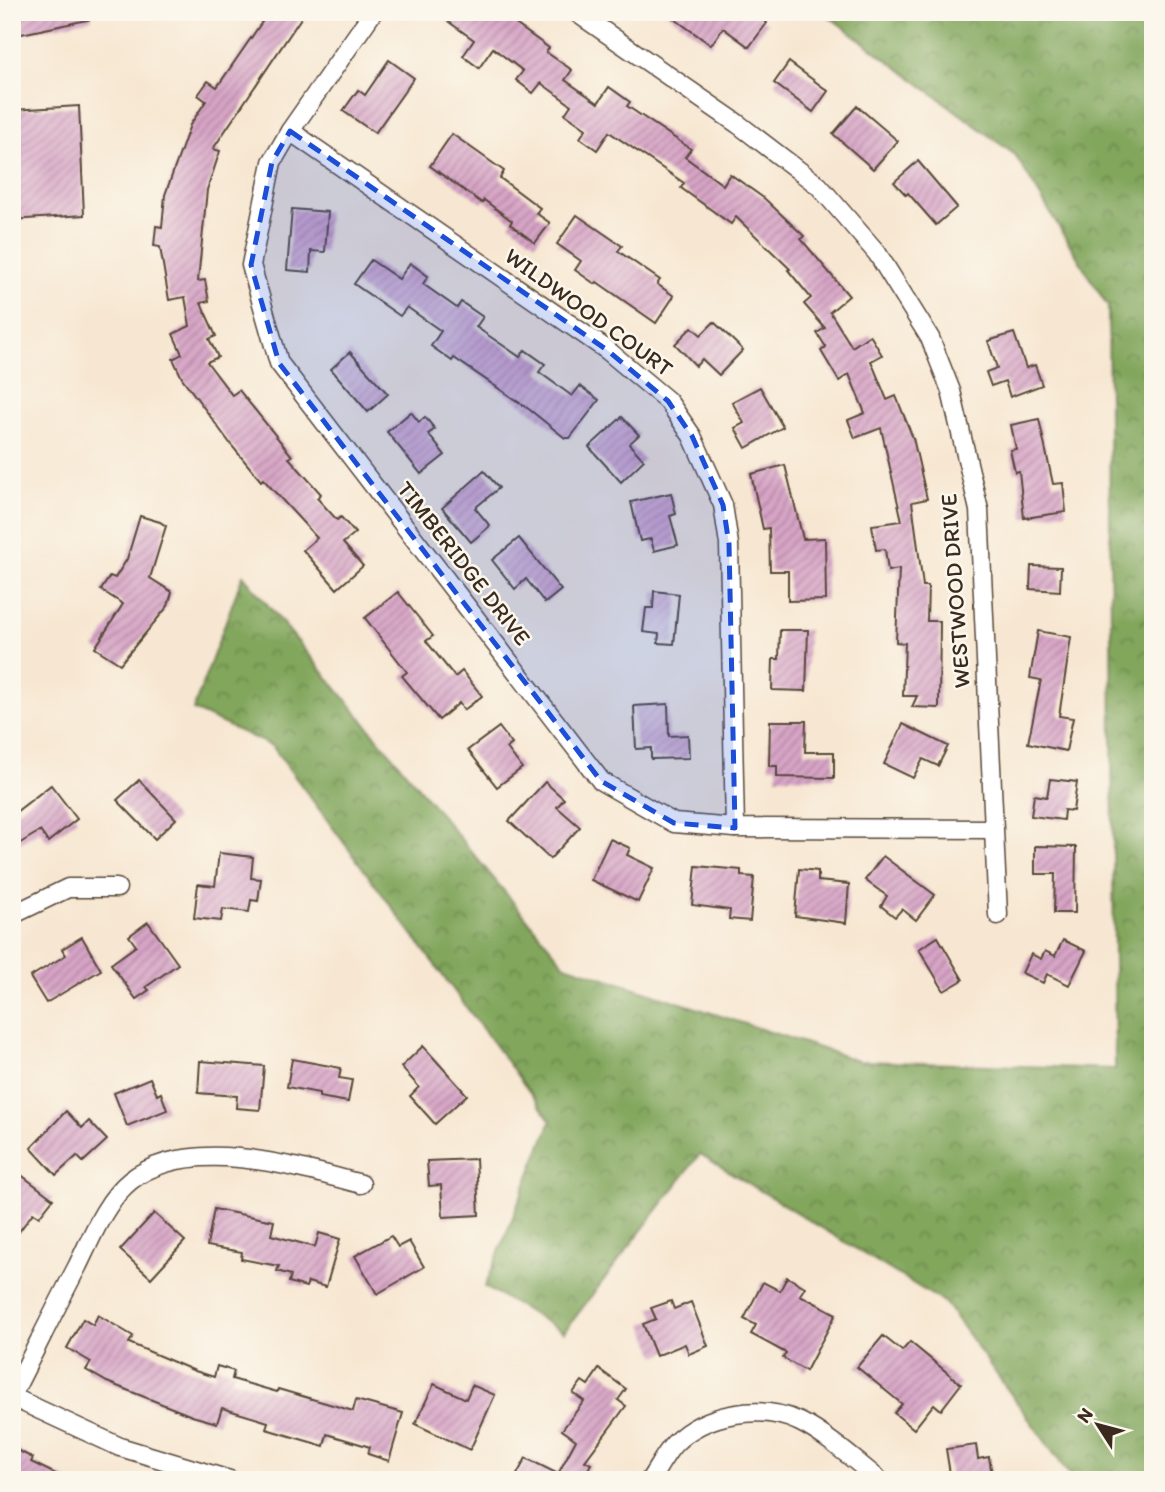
<svg xmlns="http://www.w3.org/2000/svg" width="1165" height="1492" font-family="Itim,sans-serif">
<style>
.forest{fill:url(#forest-crowns);stroke:#5e683d;stroke-width:2}
.building{fill:url(#building-hatch)}
.lines{fill:none;stroke-linecap:round;stroke-linejoin:round}
.minor-casing{stroke:#574639;stroke-width:21}
.minor{stroke:#fff;stroke-width:18}
.marked{fill:#1d4ed8;fill-opacity:0.2;stroke:#1d4ed8;stroke-width:5;stroke-dasharray:14 9;stroke-linejoin:round}
.labels{text-anchor:middle;stroke-width:5;stroke-linejoin:round;paint-order:stroke}
.street-label{font-size:23px;fill:#3b2a1e;stroke:#fbf7ec}
</style>
<defs>
<pattern id="forest-crowns" width="20" height="18" patternUnits="userSpaceOnUse" patternTransform="scale(1.75)"><rect width="20" height="18" fill="#81a65c"/><path d="M2 6a3 3 0 1 1 6 0M12 15a3 3 0 1 1 6 0" fill="none" stroke="#6b874b"/></pattern>
<pattern id="building-hatch" width="6" height="6" patternUnits="userSpaceOnUse" patternTransform="scale(1.75)"><rect width="6" height="6" fill="#d7a4c6"/><path d="M-1 1l2-2M0 6l6-6M5 7l2-2" fill="none" stroke="#b086a0"/></pattern>
</defs>
<rect width="100%" height="100%" fill="#fbf7ec"/>
<filter id="ink" filterUnits="userSpaceOnUse"><feTurbulence type="fractalNoise" baseFrequency=".0143" numOctaves="2"/><feDisplacementMap in="SourceGraphic" scale="14" xChannelSelector="R" yChannelSelector="G"/><feConvolveMatrix kernelMatrix="1 2 1 2 8 2 1 2 1" color-interpolation-filters="sRGB"/></filter>
<filter id="wash" filterUnits="userSpaceOnUse"><feTurbulence type="fractalNoise" baseFrequency=".00686" numOctaves="4" result="noise"/><feDisplacementMap in="SourceGraphic" scale="28" xChannelSelector="R" yChannelSelector="G"/><feGaussianBlur stdDeviation="1.57" result="paint"/><feColorMatrix in="noise" values="0 0 0 0 0 0 0 0 0 0 0 0 0 0 0 0 0 1.4 0 .05"/><feComposite in="paint" operator="in"/></filter>
<g filter="url(#wash)">
<rect width="100%" height="100%" fill="#f7e7d2"/>
<polygon class="forest" points="823,12 1043,12 1064,22 1072,12 1153,12 1153,1480 1073,1480 945,1303 700,1154 564,1332 485,1287 551,1121 272,746 193,710 243,575 565,965 859,1061 1115,1069 1108,307 1015,155"/>
<g id="blocks">
<g class="building">
<polygon points="12,12 91,12 92,19 12,36"/>
<polygon points="248,12 305,12 213,149 220,151 207,190 198,281 205,280 209,301 201,303 216,336 209,339 218,357 207,362 232,395 239,390 292,456 289,458 321,494 317,498 337,520 341,517 355,533 343,543 363,566 337,589 303,550 317,538 263,479 261,481 232,446 182,378 173,359 182,354 173,334 190,326 185,297 169,300 160,247 154,246 156,226 162,227 165,195 190,125 206,101 198,95 208,81 217,87 262,22"/>
<polygon points="435,12 499,12 549,48 546,52 572,70 565,80 598,103 609,87 630,102 627,106 691,149 685,157 723,185 730,174 765,199 804,236 801,239 849,296 830,312 852,347 870,335 882,355 871,361 887,400 896,396 913,438 927,499 912,502 923,586 928,586 927,621 940,621 939,708 912,707 917,696 903,696 905,643 896,642 899,569 888,571 885,549 876,550 872,525 902,521 881,428 855,438 848,420 865,413 849,374 839,381 821,351 826,347 817,333 825,328 804,304 811,298 788,270 790,269 736,217 731,224 681,188 684,183 609,132 597,150 580,138 586,129 565,114 571,105 541,83 533,93 516,80 523,71 493,48 479,68 463,56 474,40"/>
<polygon points="665,12 753,12 767,23 749,47 723,28 711,45"/>
<polygon points="389,60 414,78 375,133 343,111 358,90 365,95"/>
<polygon points="789,62 828,91 813,112 774,83"/>
<polygon points="79,106 84,215 12,220 12,110"/>
<polygon points="857,106 898,141 873,169 833,134"/>
<polygon points="452,134 504,171 500,178 540,208 536,213 550,223 535,243 510,224 512,221 484,200 482,203 430,166"/>
<polygon points="918,161 957,207 936,225 908,193 906,195 894,182"/>
<polygon points="292,209 328,212 325,252 311,251 310,272 287,270"/>
<polygon points="577,215 622,246 618,251 660,280 657,284 674,296 656,323 597,282 595,284 575,270 581,261 557,244"/>
<polygon points="371,260 399,279 410,263 428,276 423,284 457,308 461,302 483,317 476,327 520,357 525,350 545,364 539,372 572,396 580,386 599,400 570,438 565,438 530,410 454,358 452,361 431,346 441,331 407,307 400,316 354,284"/>
<polygon points="714,322 743,350 719,375 702,359 696,366 675,344 692,327 701,335"/>
<polygon points="1014,333 1026,368 1035,365 1042,385 1010,397 1005,381 991,386 986,372 997,368 988,341"/>
<polygon points="350,352 388,394 368,412 331,369"/>
<polygon points="760,387 783,427 746,448 735,428 744,423 732,402"/>
<polygon points="411,412 419,422 425,417 435,429 428,434 445,455 421,474 387,432"/>
<polygon points="622,417 639,435 629,444 644,460 621,482 589,447"/>
<polygon points="1039,419 1053,484 1063,483 1066,512 1024,518 1019,471 1015,472 1010,450 1016,449 1011,425"/>
<polygon points="785,465 803,539 825,538 826,600 788,601 788,571 770,571 769,528 763,529 751,474"/>
<polygon points="484,471 499,488 475,508 490,526 471,542 442,508"/>
<polygon points="671,493 676,514 670,516 678,545 654,551 651,539 640,541 631,502"/>
<polygon points="140,516 160,522 166,526 150,578 172,592 168,606 120,664 95,648 123,604 101,590 110,576 115,578 127,559"/>
<polygon points="519,538 561,590 545,603 526,579 515,589 492,560"/>
<polygon points="1031,566 1061,567 1060,591 1030,589"/>
<polygon points="654,591 679,594 674,644 658,643 659,634 643,632 646,608 653,608"/>
<polygon points="398,592 433,636 426,641 455,677 462,671 482,696 464,710 459,703 439,720 402,676 407,672 365,618"/>
<polygon points="780,630 808,630 806,691 772,690 773,659 779,659"/>
<polygon points="1038,631 1071,637 1059,716 1073,718 1066,751 1028,743 1041,680 1030,678"/>
<polygon points="668,704 669,736 688,735 689,758 651,759 651,748 636,749 634,706"/>
<polygon points="770,721 806,721 805,752 834,752 834,778 777,777 777,766 769,766"/>
<polygon points="903,724 948,746 938,766 923,759 913,778 884,764"/>
<polygon points="499,727 512,744 507,748 522,768 497,787 468,750"/>
<polygon points="1050,779 1077,782 1073,811 1064,810 1063,820 1031,816 1034,795 1047,797"/>
<polygon points="139,780 176,819 155,839 117,800"/>
<polygon points="545,782 564,799 557,807 580,827 550,859 509,821"/>
<polygon points="51,785 77,819 48,842 40,831 12,848 12,815"/>
<polygon points="610,839 630,848 627,855 654,868 638,902 591,880"/>
<polygon points="1035,846 1076,847 1075,913 1054,913 1055,874 1035,874"/>
<polygon points="219,853 253,857 251,878 261,879 258,901 251,900 249,912 223,909 221,921 194,918 198,884 215,886"/>
<polygon points="883,856 935,895 916,920 902,909 895,917 881,906 887,896 865,880"/>
<polygon points="696,866 741,870 741,876 754,877 750,921 729,919 730,910 692,905"/>
<polygon points="799,869 818,871 818,881 849,884 846,923 795,916"/>
<polygon points="148,922 178,964 146,987 149,990 136,999 111,964 136,946 129,936"/>
<polygon points="82,937 101,970 46,1003 30,977 66,955 62,949"/>
<polygon points="938,937 963,980 944,991 919,949"/>
<polygon points="1063,940 1086,951 1069,985 1047,974 1043,983 1022,973 1031,954 1041,959 1045,951 1055,956"/>
<polygon points="423,1046 467,1095 435,1124 410,1096 419,1087 401,1067"/>
<polygon points="292,1059 341,1068 339,1078 352,1080 348,1102 319,1097 319,1093 287,1087"/>
<polygon points="200,1061 264,1066 260,1110 236,1108 237,1096 198,1093"/>
<polygon points="150,1078 157,1095 161,1093 167,1110 127,1126 114,1093"/>
<polygon points="66,1111 82,1128 89,1121 107,1140 83,1162 77,1156 56,1175 31,1148"/>
<polygon points="476,1159 479,1215 443,1217 441,1185 429,1186 427,1161"/>
<polygon points="20,1174 53,1199 39,1217 33,1213 12,1241 12,1184"/>
<polygon points="214,1209 274,1221 271,1235 315,1247 319,1233 340,1239 326,1287 308,1282 306,1287 289,1282 291,1275 277,1271 279,1266 241,1259 242,1252 207,1246"/>
<polygon points="154,1213 185,1241 151,1278 120,1250"/>
<polygon points="391,1236 398,1247 409,1241 424,1267 377,1294 355,1256"/>
<polygon points="787,1277 805,1287 800,1295 836,1314 806,1371 783,1358 786,1353 751,1334 756,1325 744,1319 763,1282 780,1291"/>
<polygon points="671,1301 674,1309 691,1302 708,1346 689,1354 685,1344 656,1356 643,1324 656,1319 651,1308"/>
<polygon points="98,1315 133,1336 129,1343 195,1371 214,1377 217,1366 234,1371 232,1379 277,1392 278,1389 353,1411 356,1400 403,1413 389,1461 368,1454 370,1447 327,1434 324,1446 266,1429 268,1422 222,1408 217,1423 192,1416 107,1382 86,1370 91,1362 67,1348 83,1319 93,1325"/>
<polygon points="883,1336 902,1351 910,1342 961,1384 941,1410 934,1404 914,1429 894,1413 902,1404 857,1367"/>
<polygon points="599,1369 626,1389 618,1400 626,1406 585,1461 591,1464 582,1480 514,1480 526,1458 558,1474 576,1440 562,1430 584,1401 573,1393 582,1381 588,1385"/>
<polygon points="434,1384 466,1399 472,1385 495,1395 470,1450 415,1424"/>
<polygon points="976,1445 978,1459 989,1457 993,1480 951,1480 946,1449"/>
<polygon points="17,1450 33,1458 31,1462 68,1480 12,1480 12,1461"/>
</g>
</g>
</g>
<g filter="url(#ink)">
<use href="#blocks" fill-opacity="0" stroke="#574639" stroke-width="2"/>
<g class="lines">
<g class="minor-casing">
<g id="minor">
<polyline points="373,12 290,131 272,162 251,265 279,363 601,781 674,823 735,828 993,829"/>
<polyline points="576,12 738,124 819,186 877,253 930,338 951,391 979,510 998,915"/>
<polyline points="290,131 607,350 668,401 692,436 723,505 729,544 735,828"/>
<polyline points="12,915 68,888 117,888"/>
<path d="M12 1395C34 1352 55 1309 77 1267 91 1239 105 1201 130 1181 189 1134 297 1167 361 1184"/>
<polyline points="12,1397 120,1447 230,1480"/>
<path d="M650 1480C658 1468 665 1454 674 1444 704 1413 762 1403 800 1422 825 1434 857 1462 879 1480"/>
</g>
</g>
<use href="#minor" class="minor"/>
</g>
</g>
<path class="marked" d="M290 131 607 350 668 401 692 436 723 505 729 544 735 828 674 823 601 781 279 363 251 265 272 162Z"/>
<g class="labels">
<g class="street-label">
<text transform="translate(589 312) rotate(36)" y="8">WILDWOOD COURT</text>
<text transform="translate(464 563) rotate(52)" y="8">TIMBERIDGE DRIVE</text>
<text transform="translate(955 591) rotate(-94)" y="8">WESTWOOD DRIVE</text>
</g>
</g>
<rect width="1165" height="1492" fill="none" stroke="#fbf7ec" stroke-width="42"/>
<g transform="translate(1098 1425) rotate(306)" stroke="#fbf7ec" stroke-width="5" paint-order="stroke">
<path d="M0-5L12 26L0 18L-12 26Z" fill="#3b2a1e"/>
<text y="-10" font-size="19" font-weight="bold" text-anchor="middle" fill="#3b2a1e">N</text>
</g>
</svg>
